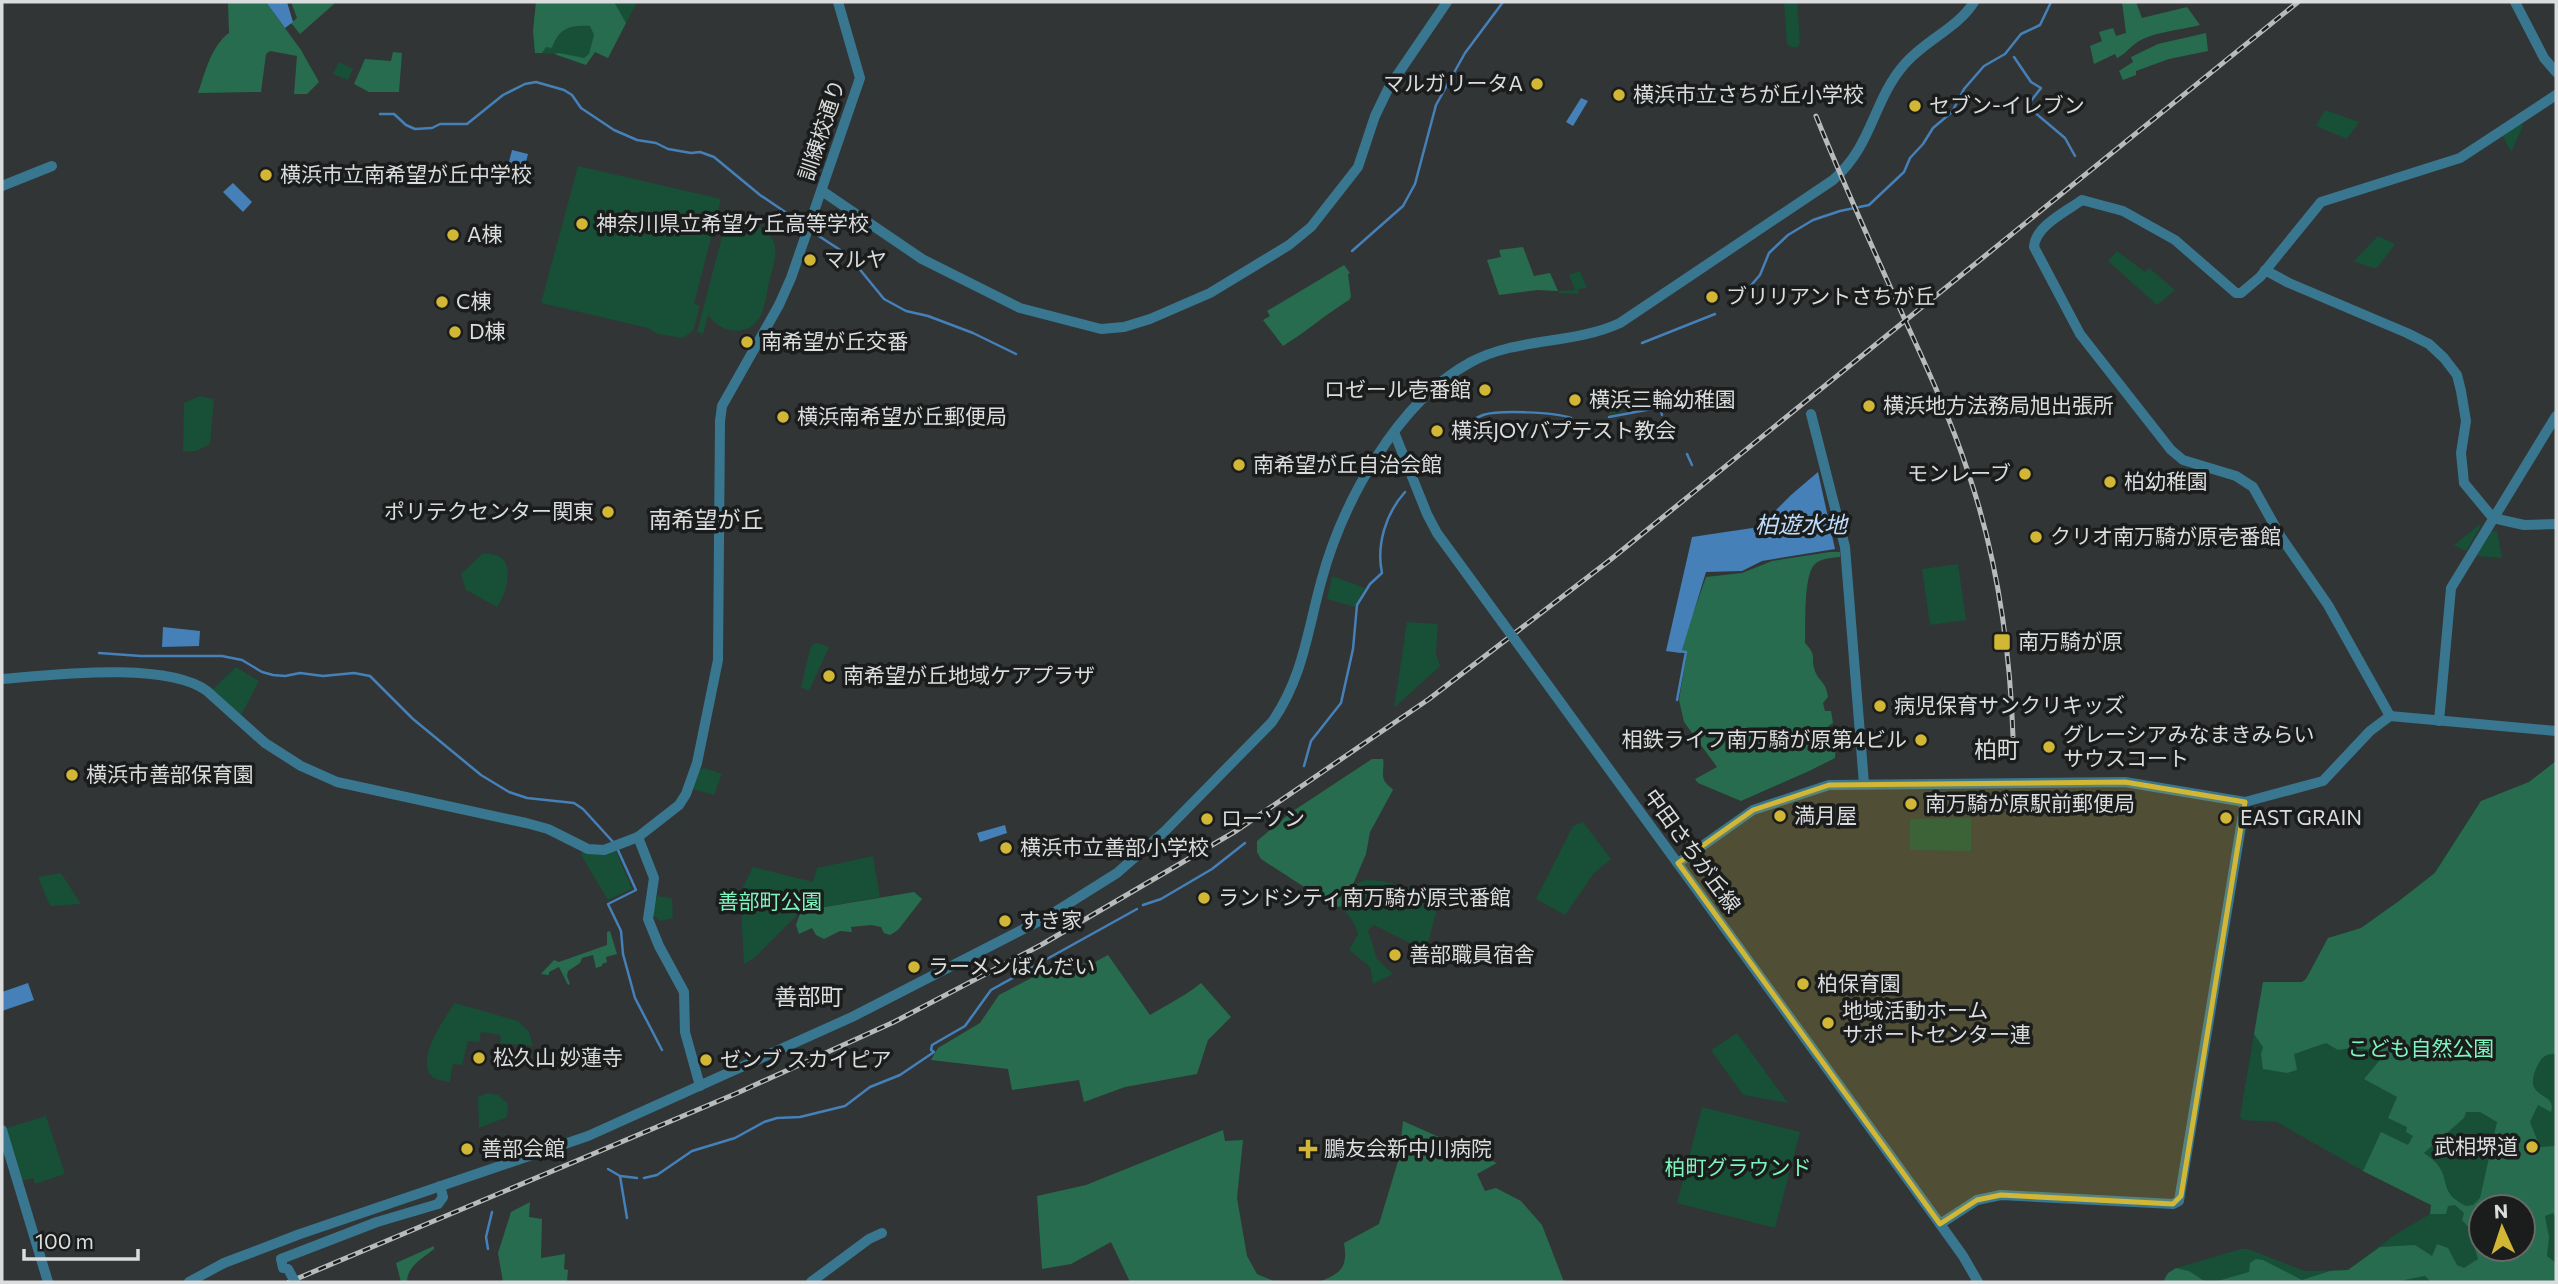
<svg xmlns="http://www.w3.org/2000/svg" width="2558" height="1284" font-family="Commissioner,'Noto Sans JP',sans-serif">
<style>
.green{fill:#174f37;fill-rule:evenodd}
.forest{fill:#276c4e;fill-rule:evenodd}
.water{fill:#4580b8}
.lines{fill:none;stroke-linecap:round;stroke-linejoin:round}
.stream{stroke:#4580b8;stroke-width:2.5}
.tertiary{stroke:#397790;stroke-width:10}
.rail-casing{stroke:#b8bbbc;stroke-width:5}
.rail{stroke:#1b1c1c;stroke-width:2.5;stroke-dasharray:8;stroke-linecap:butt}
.tertiary-bridge{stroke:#397790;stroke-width:10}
.marked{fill:#d2b635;fill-opacity:0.2;stroke:#d2b635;stroke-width:5;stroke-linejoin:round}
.poi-dot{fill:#d2b635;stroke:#1b1c1c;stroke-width:2.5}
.labels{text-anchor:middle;stroke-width:7;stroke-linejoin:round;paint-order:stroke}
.poi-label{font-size:21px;fill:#dadcdd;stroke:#1b1c1c;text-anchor:start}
.street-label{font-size:21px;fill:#dadcdd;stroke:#1b1c1c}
.park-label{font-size:21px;fill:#7cf6be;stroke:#1b1c1c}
.neighbourhood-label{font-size:23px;fill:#dadcdd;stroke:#1b1c1c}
.water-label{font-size:23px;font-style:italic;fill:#bfdefd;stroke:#1b1c1c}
</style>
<rect width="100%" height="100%" fill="#313536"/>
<g class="green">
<polygon points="536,2 637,2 608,58 595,52 586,65 554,54 535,53 533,31"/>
<polygon points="1784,2 1797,2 1800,43 1797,47 1791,47 1787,44"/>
<polygon points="339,62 353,69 348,80 333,74"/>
<polygon points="2325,110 2359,122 2347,139 2316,126"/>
<polygon points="2518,122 2523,126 2511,152 2501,133"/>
<polygon points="578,166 721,199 694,304 700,306 693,331 683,338 658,334 648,328 541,303"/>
<path d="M729 210 737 212 732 231C748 222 770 225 775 246 777 256 773 268 770 278 767 290 766 304 761 315 749 338 721 334 708 315L703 334 697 332Z"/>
<polygon points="2378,236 2395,244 2377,268 2372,268 2354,261"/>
<polygon points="2117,251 2145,272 2149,268 2175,290 2157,305 2108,261"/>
<polygon points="1580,271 1587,288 1578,289 1579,294 1559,293 1558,291 1575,290 1569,275"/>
<polygon points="1620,395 1622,412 1609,414 1607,396"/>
<polygon points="200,396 214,399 210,444 196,451 183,452 184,403"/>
<polygon points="2479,525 2481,526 2466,551 2454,545"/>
<polygon points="2497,531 2502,558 2478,556 2477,554 2490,532"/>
<path d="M482 554C518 550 510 587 497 607L466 590 461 574Z"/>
<polygon points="1958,564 1966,620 1930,625 1922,569"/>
<polygon points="1332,576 1365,588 1355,607 1327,599"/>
<polygon points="1407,622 1438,624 1436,654 1440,666 1394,708"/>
<polygon points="818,643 829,647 809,691 801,687 810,649 813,644"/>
<polygon points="236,667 259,681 240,717 211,691"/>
<path d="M2556 761V1282H2206L2189 1271 2176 1268 2241 1249H2248L2305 1271 2348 1270 2396 1234 2430 1214 2431 1205 2363 1171 2277 1122 2242 1120 2240 1116 2263 982H2302L2306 979 2328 938 2361 928 2399 901 2434 873 2481 801 2529 782ZM2481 1207H2523V1249H2481Z"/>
<polygon points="704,768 722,774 714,795 693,789 699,770"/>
<polygon points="1971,818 1971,851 1910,850 1910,819"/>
<polygon points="1583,822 1611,859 1594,873 1565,915 1536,899 1573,826"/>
<polygon points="582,850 603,854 616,851 632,889 608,900 581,855"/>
<polygon points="873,856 880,897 801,911 754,958 744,964 740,893 753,867 813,882 817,868"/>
<polygon points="61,873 81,904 50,906 38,877"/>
<path d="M1366 880 1383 881 1440 897 1426 951 1374 925 1368 930 1377 959 1393 974 1373 984 1370 967 1349 950 1358 934C1354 920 1347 912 1335 904L1352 885Z"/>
<polygon points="657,896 672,898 673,918 661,921 652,915"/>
<path d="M455 1003 518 1021 529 1032 533 1046 500 1043 501 1035 481 1032 479 1042 468 1041 462 1065 453 1064 450 1082C444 1081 433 1080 430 1074 418 1056 444 1018 455 1003Z"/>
<polygon points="1737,1033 1788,1103 1743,1095 1711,1050"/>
<polygon points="488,1093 498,1095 508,1104 507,1117 479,1128 478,1097"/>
<polygon points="1702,1107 1800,1132 1775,1228 1677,1203"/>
<polygon points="46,1116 65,1174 35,1184 33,1178 21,1181 4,1129"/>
</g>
<g class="forest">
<path d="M228 2H266L301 50 319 82 307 94H294L297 56 270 51 266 54 261 92 198 93C205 73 211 46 229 33Z"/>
<polygon points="291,2 332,2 334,4 300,34 291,23 297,18"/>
<path d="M536 2H614L626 23 608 58 595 52 586 65 554 54 559 53 584 58 589 54 594 35 590 26C570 25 559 28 552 48L546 47 542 53H535L533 31Z"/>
<path d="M2122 2H2136L2142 18 2187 7 2200 25C2182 30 2149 32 2135 44 2128 49 2125 54 2117 58L2115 54 2094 64 2090 46 2102 41 2099 32 2113 28 2116 36 2126 33Z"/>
<polygon points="2206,33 2208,51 2169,59 2136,71 2136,75 2123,80 2119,71 2133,62 2131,57 2158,44"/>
<polygon points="393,52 402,53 399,92 369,92 354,84 365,59 391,61"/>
<polygon points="1523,247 1534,276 1550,273 1558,291 1537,290 1499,295 1487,260 1501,257 1499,250"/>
<path d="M1344 265 1350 273 1348 274 1351 297 1349 300C1326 314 1306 332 1283 346L1263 320 1270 316 1267 311Z"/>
<path d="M1830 552H1840V557C1831 558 1820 558 1814 565 1803 579 1806 624 1805 643 1818 657 1810 656 1815 671 1819 682 1826 681 1828 697L1823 703 1825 711H1831L1833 723 1826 728 1828 742H1836L1835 758 1809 771 1741 801 1698 783 1695 779 1717 767 1684 722 1679 700 1687 652 1680 650 1706 577 1742 573 1772 561Z"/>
<path d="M1372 759H1383C1385 766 1380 777 1386 783 1388 786 1391 787 1393 790L1370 832 1366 854 1345 903 1343 906 1335 907 1261 859 1257 852V841L1290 813Z"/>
<path d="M2556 761V1054C2553 1054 2548 1054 2545 1056 2538 1060 2530 1080 2534 1087 2539 1098 2556 1097 2551 1112L2538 1105 2530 1122 2540 1147 2556 1146V1220L2553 1213 2545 1216 2549 1237 2547 1256 2556 1263V1282H2431L2425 1276 2394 1282H2214L2249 1272 2250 1263 2256 1259 2263 1260 2302 1280 2330 1271 2348 1270 2380 1247 2415 1245 2432 1256 2437 1244 2448 1248 2457 1265 2464 1268 2478 1259 2469 1228 2462 1220 2464 1213 2455 1205 2448 1206 2446 1214H2430L2431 1205 2363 1171 2381 1132 2408 1145 2413 1136 2406 1132 2407 1127 2388 1118 2397 1097 2364 1079 2379 1061 2378 1050 2352 1048 2338 1050 2326 1043 2294 1054 2297 1070 2287 1073 2263 1069 2261 1054 2263 1047 2254 1034 2263 982H2302L2306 979 2328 938 2361 928 2399 901 2435 873 2481 801 2529 782ZM2466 1112H2480L2497 1122 2480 1198 2473 1205 2466 1206C2438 1192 2451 1181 2437 1164 2434 1160 2428 1156 2424 1153L2464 1118ZM2481 1207H2523V1249H2481Z"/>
<polygon points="914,892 922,899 898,930 890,935 884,933 881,927 871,925 851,927 852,932 840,931 824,939 816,935 812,928 799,934 796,925 801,911"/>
<polygon points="610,931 617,954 606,957 607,962 602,964 602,966 596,968 593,955 582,958 580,963 568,971 567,976 570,984 568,985 559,967 549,972 549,975 541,974 554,960 559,962 607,945 607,932"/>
<path d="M1108 955 1150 1015C1168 1004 1185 996 1201 983L1231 1017 1208 1040 1197 1074 1125 1087 1084 1102 1079 1080 1012 1090 1008 1069 931 1060 938 1048 980 1023 999 995 1062 962 1091 964Z"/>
<path d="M1403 1121 1497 1163 1477 1174 1485 1191 1496 1188 1521 1201 1542 1225 1564 1282H1319C1341 1273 1348 1268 1344 1243L1379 1224 1399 1158Z"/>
<polygon points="1223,1130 1225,1141 1243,1140 1237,1198 1247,1256 1257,1274 1276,1282 1130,1282 1111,1242 1071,1264 1042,1269 1037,1196 1086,1185"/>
<polygon points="530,1202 529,1217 542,1219 541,1258 565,1254 564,1269 568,1270 567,1282 503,1282 498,1253 511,1212"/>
<path d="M434 1246V1249C423 1258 407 1266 407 1282H401L396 1263Z"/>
<polygon points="2176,1268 2189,1271 2206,1282 2163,1282 2168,1273"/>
</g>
<g class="water">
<polygon points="266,2 287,2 293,22 285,28"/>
<polygon points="1581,98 1588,101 1573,126 1566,122"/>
<polygon points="512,150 528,154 521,181 505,177"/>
<polygon points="233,183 252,202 243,212 223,192"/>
<polygon points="1818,472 1835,549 1762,561 1742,571 1706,572 1681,653 1666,651 1692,537 1759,527 1791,495"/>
<polygon points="163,627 200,631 199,646 162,647"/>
<polygon points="1005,825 1007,833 980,842 977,833"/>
<polygon points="28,983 34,1000 2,1011 2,992"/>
</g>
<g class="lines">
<g class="stream">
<polyline points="2014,57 2031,82 2041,88 2027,106 2065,138 2075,156"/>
<polyline points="380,114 394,114 406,125 415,129 432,128 440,124 467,124 503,95 525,84 536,82 564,90 572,95 581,108 614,130 637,140 656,143 668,149 691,153 700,152 714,157 760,195 806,226"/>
<polyline points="811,231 848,255 884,299 906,311 928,316 973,333 1016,354"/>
<polyline points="1352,251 1403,206 1415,184 1436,105 1465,53 1503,2"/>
<polyline points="1732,307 1760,275 1769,253 1788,235 1813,220 1840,211 1869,205 1904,172 1910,158 1923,144 1933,128 1952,112 1964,89 1984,66 2005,54 2021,34 2040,25 2051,2"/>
<polyline points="1642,343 1715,314"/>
<polyline points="1660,408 1662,415"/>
<polyline points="1609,417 1694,401"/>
<polyline points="1667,429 1674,441"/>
<path d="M1461 432C1468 424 1472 419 1483 415 1499 410 1555 412 1571 418"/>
<polyline points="1687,454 1692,465"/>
<polyline points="99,653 141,656 222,656 242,660 262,672 273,675 285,676 300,673 323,676 354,673 370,676 413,719 481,775 509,792 527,798 574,803 583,809 614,843"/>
<polyline points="1677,700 1686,652 1678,651"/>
<path d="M1304 766 1311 741 1341 703 1353 649 1357 605 1370 584 1382 573C1376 545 1386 513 1405 492"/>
<polyline points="617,848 636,890 608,904 621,931 623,954 635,998 662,1050"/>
<polyline points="1143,905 1161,899 1212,869 1245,843"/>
<polyline points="608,1169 620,1176 637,1178"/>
<polyline points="620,1176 627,1218"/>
<polyline points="644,1178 657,1175 692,1151 735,1138 764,1122 777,1118 800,1117 845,1106 870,1087 900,1075 934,1052 931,1050 932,1045 965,1026 991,990 1137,909"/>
<polyline points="488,1249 486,1237 492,1212"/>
</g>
<g class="tertiary">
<polyline points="2515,2 2544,58 2556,72"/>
<path d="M2556 95 2460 158 2321 202 2260 277 2241 293H2236L2175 240 2123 211 2082 200C2067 211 2035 226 2034 247L2080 334 2171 450 2183 460 2236 476 2253 487 2281 537 2328 605 2390 716 2556 731"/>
<polyline points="2,186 52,166"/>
<polyline points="822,191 922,259 1020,308 1101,329 1124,327 1150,319 1210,293 1289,245 1311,227 1358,167 1375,116 1389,87 1447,2"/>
<polyline points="2265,270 2289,283 2407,333 2429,344 2444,358 2457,375 2461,391 2466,421 2461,453 2464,483 2493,518 2524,525 2556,524"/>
<polyline points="1811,414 1845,547 1864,784"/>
<polyline points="1394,432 1427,514 1437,533 1502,622"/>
<polyline points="1526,655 1935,1217 1963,1256 1978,1282"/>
<path d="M2 679C52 675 166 661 207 691L265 743 301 766 337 782 526 823 548 829 588 849 604 850 638 837 679 805 686 794 697 763 718 660 720 421 722 406 779 305 791 278 860 78 838 2"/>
<polyline points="2439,721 2451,588 2556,416"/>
<polyline points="638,837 654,878 648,919 659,946 684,992 685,1032 700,1086"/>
<polyline points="1678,863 1753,810 1829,785 2125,782 2245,802 2323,781 2370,731 2390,716"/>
<polyline points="2,1130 48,1282"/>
<polyline points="1940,1224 1977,1200 2001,1195 2173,1204 2179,1201 2245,802"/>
<polyline points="283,1268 281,1259 377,1222 438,1204 443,1197 440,1186"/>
<path d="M189 1282 224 1263 300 1234 588 1136 852 1017 1047 917 1117 873 1165 831 1272 722C1303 677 1307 633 1321 582 1342 503 1397 402 1471 362 1518 337 1572 345 1620 323L1833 180C1873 145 1872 103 1903 66 1923 41 1957 29 1974 2"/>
<polyline points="811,1282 869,1239 882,1233"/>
</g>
<g class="rail-casing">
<g id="rail">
<path d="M1816 116C1844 185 1875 253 1905 320 1928 370 1951 420 1968 472 1997 557 2010 647 2013 737"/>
<polyline points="289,1282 735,1094 894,1022 1041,945 1236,831 1429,699 1610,560 2298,2"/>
</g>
</g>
<use href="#rail" class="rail"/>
<g class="tertiary-bridge">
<polyline points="1502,622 1526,655"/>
<polyline points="288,1269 295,1282"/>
</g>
</g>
<path class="marked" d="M2125 782 2245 802 2181 1196 2173 1204 2001 1195 1977 1200 1940 1224 1678 863 1753 810 1829 785Z"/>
<g class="poi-dot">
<circle cx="1537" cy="84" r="7"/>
<circle cx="1619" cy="95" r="7"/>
<circle cx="1915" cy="106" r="7"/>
<circle cx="266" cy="175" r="7"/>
<circle cx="582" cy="224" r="7"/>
<circle cx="453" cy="235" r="7"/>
<circle cx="810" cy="260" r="7"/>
<circle cx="1712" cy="297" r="7"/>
<circle cx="442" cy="302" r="7"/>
<circle cx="455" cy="332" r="7"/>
<circle cx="747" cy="342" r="7"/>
<circle cx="1485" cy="390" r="7"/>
<circle cx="1575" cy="400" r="7"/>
<circle cx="1869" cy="406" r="7"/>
<circle cx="783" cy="417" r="7"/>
<circle cx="1437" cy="431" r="7"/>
<circle cx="1239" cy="465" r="7"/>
<circle cx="2025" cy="474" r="7"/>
<circle cx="2110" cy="482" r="7"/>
<circle cx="608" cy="512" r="7"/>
<circle cx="2036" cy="537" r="7"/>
<rect x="1993" y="633" width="18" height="18" rx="3.5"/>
<circle cx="829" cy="676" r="7"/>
<circle cx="1880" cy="706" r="7"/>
<circle cx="1921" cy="740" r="7"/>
<circle cx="2049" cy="747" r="7"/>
<circle cx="72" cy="775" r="7"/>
<circle cx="1911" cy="804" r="7"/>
<circle cx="1780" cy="816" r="7"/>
<circle cx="2226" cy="818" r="7"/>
<circle cx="1207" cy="819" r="7"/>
<circle cx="1006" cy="848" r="7"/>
<circle cx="1204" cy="898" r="7"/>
<circle cx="1005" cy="921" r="7"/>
<circle cx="1395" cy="955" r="7"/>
<circle cx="914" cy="967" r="7"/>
<circle cx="1803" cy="984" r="7"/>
<circle cx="1828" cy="1023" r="7"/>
<circle cx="479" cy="1058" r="7"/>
<circle cx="706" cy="1060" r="7"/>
<circle cx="2532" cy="1147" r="7"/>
<circle cx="467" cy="1149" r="7"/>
<path d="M1304.5 1138.5h7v7h7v7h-7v7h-7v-7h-7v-7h7z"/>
</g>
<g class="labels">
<g class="poi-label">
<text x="1523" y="91" text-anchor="end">マルガリータA</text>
<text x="1633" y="102">横浜市立さちが丘小学校</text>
<text x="1929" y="113">セブン-イレブン</text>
<text x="280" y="182">横浜市立南希望が丘中学校</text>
<text x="596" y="231">神奈川県立希望ケ丘高等学校</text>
<text x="467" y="242">A棟</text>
<text x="824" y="267">マルヤ</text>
<text x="1726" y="304">ブリリアントさちが丘</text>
<text x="456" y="309">C棟</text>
<text x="469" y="339">D棟</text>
<text x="761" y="349">南希望が丘交番</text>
<text x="1471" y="397" text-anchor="end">ロゼール壱番館</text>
<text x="1589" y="407">横浜三輪幼稚園</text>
<text x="1883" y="413">横浜地方法務局旭出張所</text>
<text x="797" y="424">横浜南希望が丘郵便局</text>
<text x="1451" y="438">横浜JOYバプテスト教会</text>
<text x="1253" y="472">南希望が丘自治会館</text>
<text x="2011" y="481" text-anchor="end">モンレーブ</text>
<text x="2124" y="489">柏幼稚園</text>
<text x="594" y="519" text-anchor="end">ポリテクセンター関東</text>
<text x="2050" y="544">クリオ南万騎が原壱番館</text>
<text x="2018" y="649">南万騎が原</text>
<text x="843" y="683">南希望が丘地域ケアプラザ</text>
<text x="1894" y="713">病児保育サンクリキッズ</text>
<text x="2063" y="742">グレーシアみなまきみらい<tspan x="2063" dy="24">サウスコート</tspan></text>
<text x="1907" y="747" text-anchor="end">相鉄ライフ南万騎が原第4ビル</text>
<text x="86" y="782">横浜市善部保育園</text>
<text x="1925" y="811">南万騎が原駅前郵便局</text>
<text x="1794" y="823">満月屋</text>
<text x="2240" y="825">EAST GRAIN</text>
<text x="1221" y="826">ローソン</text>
<text x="1020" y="855">横浜市立善部小学校</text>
<text x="1218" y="905">ランドシティ南万騎が原弐番館</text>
<text x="1019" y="928">すき家</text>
<text x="1409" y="962">善部職員宿舎</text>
<text x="928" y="974">ラーメンばんだい</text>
<text x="1817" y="991">柏保育園</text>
<text x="1842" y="1018">地域活動ホーム<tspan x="1842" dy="24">サポートセンター連</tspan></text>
<text x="493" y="1065">松久山 妙蓮寺</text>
<text x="720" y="1067">ゼンブ スカイピア</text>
<text x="2518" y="1154" text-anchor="end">武相堺道</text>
<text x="481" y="1156">善部会館</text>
<text x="1324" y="1156">鵬友会新中川病院</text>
</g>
<g class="street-label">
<text transform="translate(822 130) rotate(-72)" y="7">訓練校通り</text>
<text transform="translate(1692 851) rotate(54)" y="7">中田さちが丘線</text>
</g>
<g class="park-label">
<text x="770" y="909">善部町公園</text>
<text x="2421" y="1056">こども自然公園</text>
<text x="1738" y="1175">柏町グラウンド</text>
</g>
<g class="neighbourhood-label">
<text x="706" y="528">南希望が丘</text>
<text x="1997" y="758">柏町</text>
<text x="809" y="1005">善部町</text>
</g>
<g class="water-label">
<text x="1801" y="533">柏遊水地</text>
</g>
</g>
<rect width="2558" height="1284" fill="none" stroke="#dadcdd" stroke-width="7"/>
<g transform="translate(2502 1228) rotate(357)"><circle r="33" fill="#1b1c1c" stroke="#676969" stroke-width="2"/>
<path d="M0-5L12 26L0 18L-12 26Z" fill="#d2b635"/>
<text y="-10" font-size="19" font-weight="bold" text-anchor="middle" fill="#dadcdd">N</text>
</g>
<path d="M24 1249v10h114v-10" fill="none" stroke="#dadcdd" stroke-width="3.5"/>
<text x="35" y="1249" font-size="21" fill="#dadcdd" stroke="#1b1c1c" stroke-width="5" paint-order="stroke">100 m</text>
</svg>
